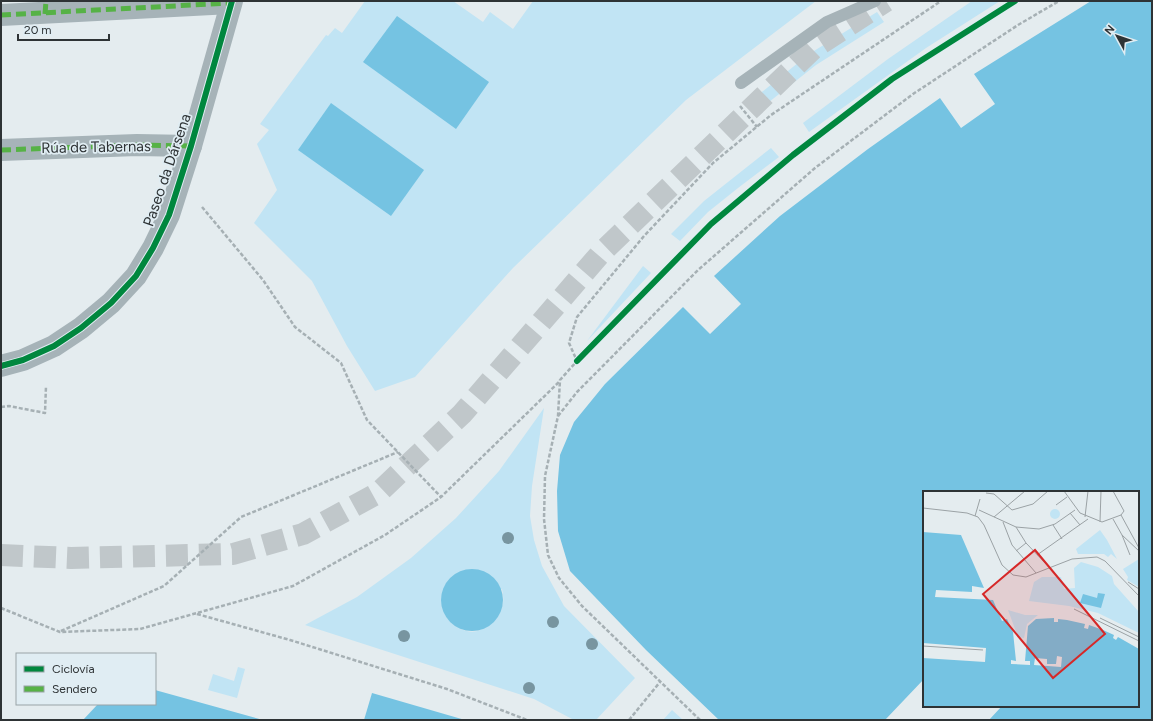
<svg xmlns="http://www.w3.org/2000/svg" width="1153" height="721" font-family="Figtree,sans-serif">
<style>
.green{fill:#c1e4f4;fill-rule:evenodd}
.water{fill:#75c3e2;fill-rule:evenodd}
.pier{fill:#e4ecef}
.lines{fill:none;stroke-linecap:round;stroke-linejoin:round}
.secondary-tunnel{stroke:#c0c7ca;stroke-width:22;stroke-dasharray:22 11;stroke-linecap:butt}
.path{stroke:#a6b0b4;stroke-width:2.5;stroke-dasharray:4 2;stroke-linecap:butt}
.lane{stroke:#a6b3b8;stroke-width:12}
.street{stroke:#a6b3b8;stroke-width:22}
.quiet{stroke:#56b246;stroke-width:5;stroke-dasharray:10 5;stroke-linecap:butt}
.cycleway-casing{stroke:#e0edf3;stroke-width:8}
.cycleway{stroke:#00873e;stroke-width:6}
.tree{fill:#7895a0}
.labels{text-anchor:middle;stroke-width:3.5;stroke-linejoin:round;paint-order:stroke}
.street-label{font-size:15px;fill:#2e3335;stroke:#e0edf3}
.inset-road{fill:none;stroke:#9ba2a5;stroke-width:1}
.view{fill:#d62828;fill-opacity:0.15;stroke:#d62828;stroke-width:2}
.inset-edge{fill:none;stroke:#2e3335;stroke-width:2}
</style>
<rect width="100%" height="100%" fill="#e4ecef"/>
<g class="green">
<polygon points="365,1 453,1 483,22 490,12 513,29 533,1 816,1 686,100 513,268 415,377 375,391 347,346 312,281 254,223 277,190 257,144 269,130 260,124 326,35 328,36 335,28 342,33"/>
<polygon points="972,1 1000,1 926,48 809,132 803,123 888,59"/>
<polygon points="877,12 884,22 816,65 760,109 752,100 809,54"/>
<polygon points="771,148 779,157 738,188 708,212 680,241 671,234 704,201"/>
<polygon points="643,266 651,273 587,341"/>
<path d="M544 408 532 486 530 516 534 540 542 566 564 606 635 678 596 720H574L534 699 305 625 357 597 411 558 456 518 499 471ZM502 589C505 605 503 608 492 619 489 622 484 629 480 630 467 636 452 625 445 615Z"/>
<polygon points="238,667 245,669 237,698 208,690 213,674 234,681"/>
<polygon points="672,710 683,720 663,720"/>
</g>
<g class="water">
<path d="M1091 1H1152V720H719L646 650 570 571 558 531 557 491 560 455 574 422 605 384 683 307 710 334 741 304 714 276 780 216 868 149 940 98 961 128 995 104 974 74ZM924 492H1138V706H924Z"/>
<polygon points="397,16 489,82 456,129 363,62"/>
<polygon points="331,103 424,170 391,216 298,150"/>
<circle cx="472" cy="600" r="31"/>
<polygon points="155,690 263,720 83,720 98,704 155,704"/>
<polygon points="372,693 465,720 364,720"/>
</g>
<polygon class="pier" points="924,679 924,706 1002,706 989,720 885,720"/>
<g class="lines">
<polyline class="secondary-tunnel" points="1,555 71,558 233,554 303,534 378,493 462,414 601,253 814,48 886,1"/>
<g class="path">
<polyline points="740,106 757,127"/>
<polyline points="202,207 263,280 295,327 341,363 367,420 441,497"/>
<polyline points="1,407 9,406 45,413 46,386"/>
<polyline points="558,416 577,392 698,270 815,168 913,94 1018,25 1059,1"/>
<polyline points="1,608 60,632 140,629 293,586 385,535 441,497 560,381"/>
<polyline points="197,614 290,640 447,689 527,720"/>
<polyline points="61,631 164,586 241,517 398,452"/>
<polyline points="629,720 660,682"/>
<polyline points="700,720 582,606 559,578 548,555 544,519 545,476 558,416 560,380 577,361 569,343 577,317 644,236 713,163 771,115 941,1"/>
</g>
<polyline class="lane" points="741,83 827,22 875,1"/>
<g class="street">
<polyline points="1,15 231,3"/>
<polyline points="1,150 137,145 191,146"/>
<polyline points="1,366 23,360 54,346 81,328 111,303 136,276 153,248 169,215 191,146 232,1"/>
</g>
<g class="quiet">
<polyline points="45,14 46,1"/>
<polyline points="1,15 231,3"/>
<polyline points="1,150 137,145 191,146"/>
</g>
<g class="cycleway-casing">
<g id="cycleway">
<polyline points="577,361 711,224 793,155 892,79 1015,1"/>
<polyline points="1,366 23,360 54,346 81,328 111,303 136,276 153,248 169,215 191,146 232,1"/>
</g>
</g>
<use href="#cycleway" class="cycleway"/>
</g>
<g class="tree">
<circle cx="508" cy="538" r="6"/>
<circle cx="553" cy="622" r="6"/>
<circle cx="404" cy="636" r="6"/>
<circle cx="592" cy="644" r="6"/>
<circle cx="529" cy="688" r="6"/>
</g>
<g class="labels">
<g class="street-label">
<text transform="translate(96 147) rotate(-1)" y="5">Rúa de Tabernas</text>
<text transform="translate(167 170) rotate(-71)" y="5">Paseo da Dársena</text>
</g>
</g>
<g transform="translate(923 491)">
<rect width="216" height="216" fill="#e4ecef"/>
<path d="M127 23a5 5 0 1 1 10 0a5 5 0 1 1-10 0ZM177 39 184 49 194 68 188 63 185 66 181 63H155L153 58ZM216 68V96L204 89 205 86 200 78ZM158 71 175 76 189 85 191 93 216 121V142L175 122 146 115 106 110 111 91 119 86H138L141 98 152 97 151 77ZM85 119 102 124H115L104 133 101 147 95 146Z" fill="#c1e4f4"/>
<path d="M0 41 38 44 61 97 49 95V101L13 99 12 106 70 109 79 130 84 128 90 141 93 170 88 169V173L107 174V170H102L105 135 113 128 131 127V131H135V128L144 129 162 133 161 137 165 138 166 134 180 139 191 144 190 147 193 149 195 146 216 158V216H0V167L62 171 63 157 0 152ZM175 102 182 103 178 117 157 112 160 103 174 107Z" fill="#75c3e2"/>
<path d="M134 165 139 166 138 176 111 174 112 167 124 168V173H133Z" fill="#e4ecef"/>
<path class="inset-road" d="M141 0 157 22 179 31 198 24 201 20 190 0M63 2 71 3 89 19 110 13 125 0M133 14 144 6M0 17 44 22 55 26 61 34 79 74 90 84 103 86 149 68 174 66 182 70 216 105M56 19 93 36 116 38 132 33 152 19M147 22 157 34M198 24 216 57M52 25 57 8M71 26 102 0M162 26 165 0M190 28 199 44 216 60M80 31 89 54 113 82M177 31 178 0M130 34 139 48M93 36 103 52 126 76M199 44 207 64M93 60 103 52M114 64 165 28M205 91 216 98M151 118 216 150M177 127 216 146M0 155 60 159"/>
<path class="view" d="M112 59 182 143 130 187 60 103Z"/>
<rect width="216" height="216" class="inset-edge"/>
</g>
<rect width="1153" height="721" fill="none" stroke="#2e3335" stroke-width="4"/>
<rect x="16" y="653" width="140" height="52" fill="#e0edf3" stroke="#99a3a7"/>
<rect x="24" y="666" width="20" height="6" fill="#00873e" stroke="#99a3a7"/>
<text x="52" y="673" font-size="12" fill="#2e3335">Ciclovía</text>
<rect x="24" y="686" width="20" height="6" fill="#56b246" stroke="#99a3a7"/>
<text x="52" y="693" font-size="12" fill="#2e3335">Sendero</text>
<g transform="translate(1117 36) rotate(310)" stroke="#e0edf3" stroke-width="3" paint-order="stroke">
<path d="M0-3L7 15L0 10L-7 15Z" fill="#2e3335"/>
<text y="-6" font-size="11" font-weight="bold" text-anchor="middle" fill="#2e3335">N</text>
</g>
<path d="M18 34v6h91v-6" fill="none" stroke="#2e3335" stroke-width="2"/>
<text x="24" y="34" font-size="12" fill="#2e3335" stroke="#e0edf3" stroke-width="3" paint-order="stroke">20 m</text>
</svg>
